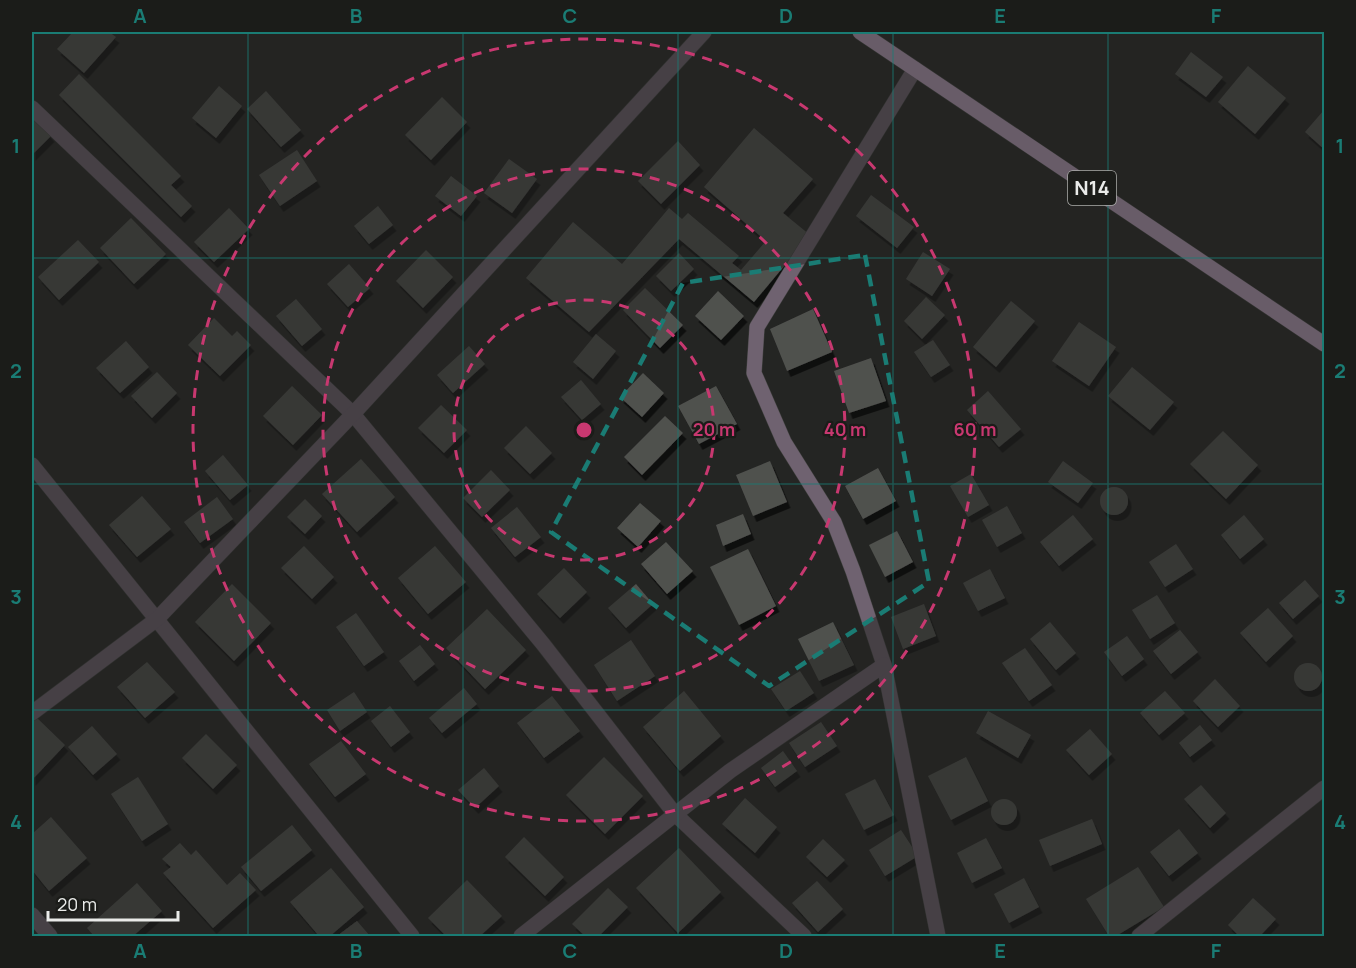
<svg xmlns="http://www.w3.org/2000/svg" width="1356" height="968" font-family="Manrope,sans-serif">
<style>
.building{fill:#50514e;filter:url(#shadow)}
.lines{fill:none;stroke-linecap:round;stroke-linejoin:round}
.street-casing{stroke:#40413f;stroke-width:16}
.primary-casing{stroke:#40413f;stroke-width:16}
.street{stroke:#6f6270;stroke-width:15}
.primary{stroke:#ba9fbc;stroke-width:15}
.marked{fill:none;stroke:#1a7c74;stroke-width:4.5;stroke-dasharray:12 8;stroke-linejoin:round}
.grid{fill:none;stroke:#1a7c74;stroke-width:1.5;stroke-opacity:0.55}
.ring{fill:none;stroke:#c83870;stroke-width:3;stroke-dasharray:10 8}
.labels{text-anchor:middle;stroke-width:4.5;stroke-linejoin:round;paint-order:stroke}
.shield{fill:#1b1c19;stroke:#acadab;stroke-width:1.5}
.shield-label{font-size:20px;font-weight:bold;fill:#eaebe9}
.centre{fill:#c83870;stroke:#1b1c19;stroke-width:3}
.ring-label{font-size:18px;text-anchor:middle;font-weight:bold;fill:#c83870;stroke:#1b1c19;stroke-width:4.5;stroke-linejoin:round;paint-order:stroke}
.neatline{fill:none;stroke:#1a7c74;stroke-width:2}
.grid-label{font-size:20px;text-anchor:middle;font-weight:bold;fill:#1a7c74}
</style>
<defs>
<filter id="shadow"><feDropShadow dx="3.5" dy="6" stdDeviation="0" flood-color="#0009"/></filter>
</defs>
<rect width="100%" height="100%" fill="#242523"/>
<g class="building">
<polygon points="73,32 109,32 116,37 84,73 57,49"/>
<polygon points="1191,52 1223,77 1206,97 1175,74"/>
<polygon points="1248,66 1286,98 1255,134 1218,102"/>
<polygon points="79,74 181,176 171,185 192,206 181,217 59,95"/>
<polygon points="219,86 242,106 216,138 192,118"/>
<polygon points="266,91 301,130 281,147 247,109"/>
<polygon points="442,97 467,122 431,160 405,135"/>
<polygon points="1324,110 1324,149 1305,132"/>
<polygon points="32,116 51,136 32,155"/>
<polygon points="754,128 813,179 783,213 810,235 754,302 679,239 589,332 526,278 573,222 622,264 669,208 682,219 688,213 739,256 732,263 741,270 766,241 704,187"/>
<polygon points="678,141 700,165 661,204 638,181"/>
<polygon points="297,150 317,181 280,206 259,175"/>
<polygon points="509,159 537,179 512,213 484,193"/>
<polygon points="451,176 477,196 461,216 435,196"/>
<polygon points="871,195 914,227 897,248 856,216"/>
<polygon points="378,206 393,225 369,244 354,226"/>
<polygon points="229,208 249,229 214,262 194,242"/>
<polygon points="131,218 166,254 134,284 100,248"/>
<polygon points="78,240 99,262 59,300 38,277"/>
<polygon points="426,250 453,277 423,308 396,281"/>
<polygon points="923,252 950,269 932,296 906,279"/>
<polygon points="679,253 694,269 671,291 656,276"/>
<polygon points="349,264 370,288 348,307 327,284"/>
<polygon points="645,288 683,325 660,348 623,310"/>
<polygon points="718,291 744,316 721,340 695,316"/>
<polygon points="926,297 945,315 922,339 904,321"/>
<polygon points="296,299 322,329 302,346 276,316"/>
<polygon points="1011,301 1035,321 996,367 973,347"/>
<polygon points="813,309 832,352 787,371 770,329"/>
<polygon points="214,318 232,336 237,331 251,345 220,376 188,345"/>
<polygon points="1079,322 1116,347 1089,386 1052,361"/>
<polygon points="596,334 616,351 593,379 573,362"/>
<polygon points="933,340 950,365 931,377 914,352"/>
<polygon points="126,341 149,367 120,393 96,368"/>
<polygon points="469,346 485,364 453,393 437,375"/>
<polygon points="871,358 886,401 849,413 834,371"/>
<polygon points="1132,367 1174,402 1150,430 1108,396"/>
<polygon points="157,372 177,393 152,418 131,396"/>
<polygon points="643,373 664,393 642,417 620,397"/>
<polygon points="581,380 601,404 582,420 561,397"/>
<polygon points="292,386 322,415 293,445 263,416"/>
<polygon points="716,386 737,424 699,444 678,406"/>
<polygon points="988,391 1021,429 999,447 967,410"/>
<polygon points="441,405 467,430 444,453 418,428"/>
<polygon points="665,416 683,433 642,475 624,457"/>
<polygon points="526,426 552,453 530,474 504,448"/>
<polygon points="1223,431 1258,465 1226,499 1190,464"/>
<polygon points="223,455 248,485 230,500 205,471"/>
<polygon points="361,459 395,497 357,532 322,494"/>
<polygon points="770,461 787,502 753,516 736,475"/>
<polygon points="1063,461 1093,483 1078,503 1048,482"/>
<polygon points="878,468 896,501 863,519 845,486"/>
<polygon points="491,470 510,490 482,517 463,498"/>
<polygon points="971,474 989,505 968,517 950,486"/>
<circle cx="1114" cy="501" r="14"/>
<polygon points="142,496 171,529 137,557 109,525"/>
<polygon points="217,497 233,519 200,543 184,522"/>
<polygon points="305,499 322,516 305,534 287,517"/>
<polygon points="640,503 661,521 638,547 617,528"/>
<polygon points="1007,506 1022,533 997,547 982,520"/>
<polygon points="517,507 541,537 515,557 491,528"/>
<polygon points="743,514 751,534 723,546 716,525"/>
<polygon points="1073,515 1093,539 1059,566 1040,542"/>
<polygon points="1244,515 1264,539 1240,559 1221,535"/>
<polygon points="897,531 913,562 885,577 869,545"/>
<polygon points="666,542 693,571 667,594 641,564"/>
<polygon points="1176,544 1193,569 1165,587 1149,562"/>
<polygon points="304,546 334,577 312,599 281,568"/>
<polygon points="435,546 466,582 428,614 398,578"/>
<polygon points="748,549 776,606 739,625 710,567"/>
<polygon points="564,568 587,592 560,618 537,594"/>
<polygon points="990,569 1005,598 978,611 963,583"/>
<polygon points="1305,580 1319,596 1293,619 1279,603"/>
<polygon points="232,584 271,623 234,661 195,622"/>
<polygon points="636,584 653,604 626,628 608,608"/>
<polygon points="1157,595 1175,623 1150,639 1132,610"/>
<polygon points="924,604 936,636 903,649 891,617"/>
<polygon points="1268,608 1293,636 1266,662 1240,633"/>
<polygon points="487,609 526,650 485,689 446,648"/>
<polygon points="356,613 384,652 364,666 336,627"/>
<polygon points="833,622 854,665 819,681 798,639"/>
<polygon points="1050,622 1076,653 1056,670 1030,639"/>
<polygon points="1180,630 1198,652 1171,674 1153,651"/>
<polygon points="1127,636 1144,659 1122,676 1104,652"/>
<polygon points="631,640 655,676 617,701 594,665"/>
<polygon points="420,645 435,664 414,681 399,661"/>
<polygon points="1025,648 1052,685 1029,701 1002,663"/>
<polygon points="147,662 175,692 145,718 117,687"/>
<circle cx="1308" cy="677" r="14"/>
<polygon points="800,671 814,693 786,711 771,689"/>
<polygon points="1215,679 1240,706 1218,727 1193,701"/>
<polygon points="464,688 477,704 442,733 429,718"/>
<polygon points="684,691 721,736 680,771 643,727"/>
<polygon points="1165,691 1185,713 1159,735 1140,713"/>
<polygon points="354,692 367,712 340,731 327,710"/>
<polygon points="552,696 580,731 544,758 517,723"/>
<polygon points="390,706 410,732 391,747 371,721"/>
<polygon points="988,711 1031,735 1018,758 976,733"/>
<polygon points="36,717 65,745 32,780 32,721"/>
<polygon points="821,722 837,746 805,767 789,743"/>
<polygon points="1200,725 1212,740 1190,757 1179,743"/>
<polygon points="92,726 117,754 93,775 68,747"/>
<polygon points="1090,729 1112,754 1089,775 1066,750"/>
<polygon points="206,734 237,765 213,789 182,758"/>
<polygon points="341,741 366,774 335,797 309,764"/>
<polygon points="783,751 797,771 775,787 761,768"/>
<polygon points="604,757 643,796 605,834 566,795"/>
<polygon points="966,757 988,801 951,820 928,776"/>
<polygon points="484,768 499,786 475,808 458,790"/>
<polygon points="138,777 168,824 142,841 111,794"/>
<polygon points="875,779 894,815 864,830 845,794"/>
<polygon points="1201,785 1226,813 1210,828 1184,799"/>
<polygon points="745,798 777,827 755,853 722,824"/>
<circle cx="1004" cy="812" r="13"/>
<polygon points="51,817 87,858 49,891 32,870 32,834"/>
<polygon points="1092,819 1102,844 1050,866 1039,840"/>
<polygon points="292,825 312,850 261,891 241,867"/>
<polygon points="1179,829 1198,853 1169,876 1150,852"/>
<polygon points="901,830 918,856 885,876 869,850"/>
<polygon points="524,837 564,877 545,896 505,857"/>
<polygon points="986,838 1002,868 972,883 957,853"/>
<polygon points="823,839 845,860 827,877 806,857"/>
<polygon points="180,843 191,855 196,850 227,885 240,873 256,890 213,928 163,873 171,867 162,859"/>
<polygon points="679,848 721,892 678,933 636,888"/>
<polygon points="1138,867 1164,907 1116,936 1109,936 1086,899"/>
<polygon points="331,868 364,907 330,936 319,936 290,902"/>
<polygon points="1024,878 1039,907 1009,923 994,894"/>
<polygon points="467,880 502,916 480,936 446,936 428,918"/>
<polygon points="817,881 843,909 818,932 792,903"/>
<polygon points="137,883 162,911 133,936 94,936 87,928"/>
<polygon points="608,888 628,907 599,936 585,936 572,924"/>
<polygon points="1253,898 1276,919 1260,936 1239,936 1228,925"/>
<polygon points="357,921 370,936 337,936"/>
</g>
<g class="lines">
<g class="street-casing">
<g id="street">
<polyline points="915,69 757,327 754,373 784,442 834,522 853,571 884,665 938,936"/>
<polyline points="32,108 353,414 543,644 675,814 804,936"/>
<polyline points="32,465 412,936"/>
<polyline points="32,713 157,619 353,414 704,32"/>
<polyline points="32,915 50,936"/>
<polyline points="521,936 730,771 884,665"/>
<polyline points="1139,936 1324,788"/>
</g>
</g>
<g class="primary-casing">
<polyline id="primary" points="860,32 1324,344"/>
</g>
<use href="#street" class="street"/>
<use href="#primary" class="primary"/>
</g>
<path d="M0 0H1356V968H0ZM865 255 929 582 769 686 551 532 683 283Z" fill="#242523" fill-opacity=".55" fill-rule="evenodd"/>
<path class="marked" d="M865 255 929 582 769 686 551 532 683 283Z"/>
<path class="grid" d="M248 32V936M463 32V936M678 32V936M893 32V936M1108 32V936M32 258H1324M32 484H1324M32 710H1324"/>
<g class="ring">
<circle cx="584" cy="430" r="130"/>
<circle cx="584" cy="430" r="261"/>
<circle cx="584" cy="430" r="391"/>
</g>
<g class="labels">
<rect class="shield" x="1068" y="171" width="48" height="34" rx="4.5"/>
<g class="shield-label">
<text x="1092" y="195">N14</text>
</g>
</g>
<circle cx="584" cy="430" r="9" class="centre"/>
<g class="ring-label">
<text x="714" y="436">20 m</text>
<text x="845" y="436">40 m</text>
<text x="975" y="436">60 m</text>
</g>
<rect width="1356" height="968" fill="none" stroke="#1b1c19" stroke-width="66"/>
<path d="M48 911v9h130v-9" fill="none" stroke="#eaebe9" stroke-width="3"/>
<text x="57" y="911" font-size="18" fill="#eaebe9" stroke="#1b1c19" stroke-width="4.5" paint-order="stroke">20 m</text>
<rect x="33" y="33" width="1290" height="902" class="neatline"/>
<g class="grid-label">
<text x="140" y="23">A</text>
<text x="356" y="23">B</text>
<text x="570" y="23">C</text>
<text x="786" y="23">D</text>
<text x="1000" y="23">E</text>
<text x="1216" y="23">F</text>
<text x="16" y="153">1</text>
<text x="1340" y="153">1</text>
<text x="16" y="378">2</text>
<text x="1340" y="378">2</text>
<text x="16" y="604">3</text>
<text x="1340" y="604">3</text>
<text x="16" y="829">4</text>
<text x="1340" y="829">4</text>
<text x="140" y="958">A</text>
<text x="356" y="958">B</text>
<text x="570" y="958">C</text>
<text x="786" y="958">D</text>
<text x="1000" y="958">E</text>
<text x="1216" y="958">F</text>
</g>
</svg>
